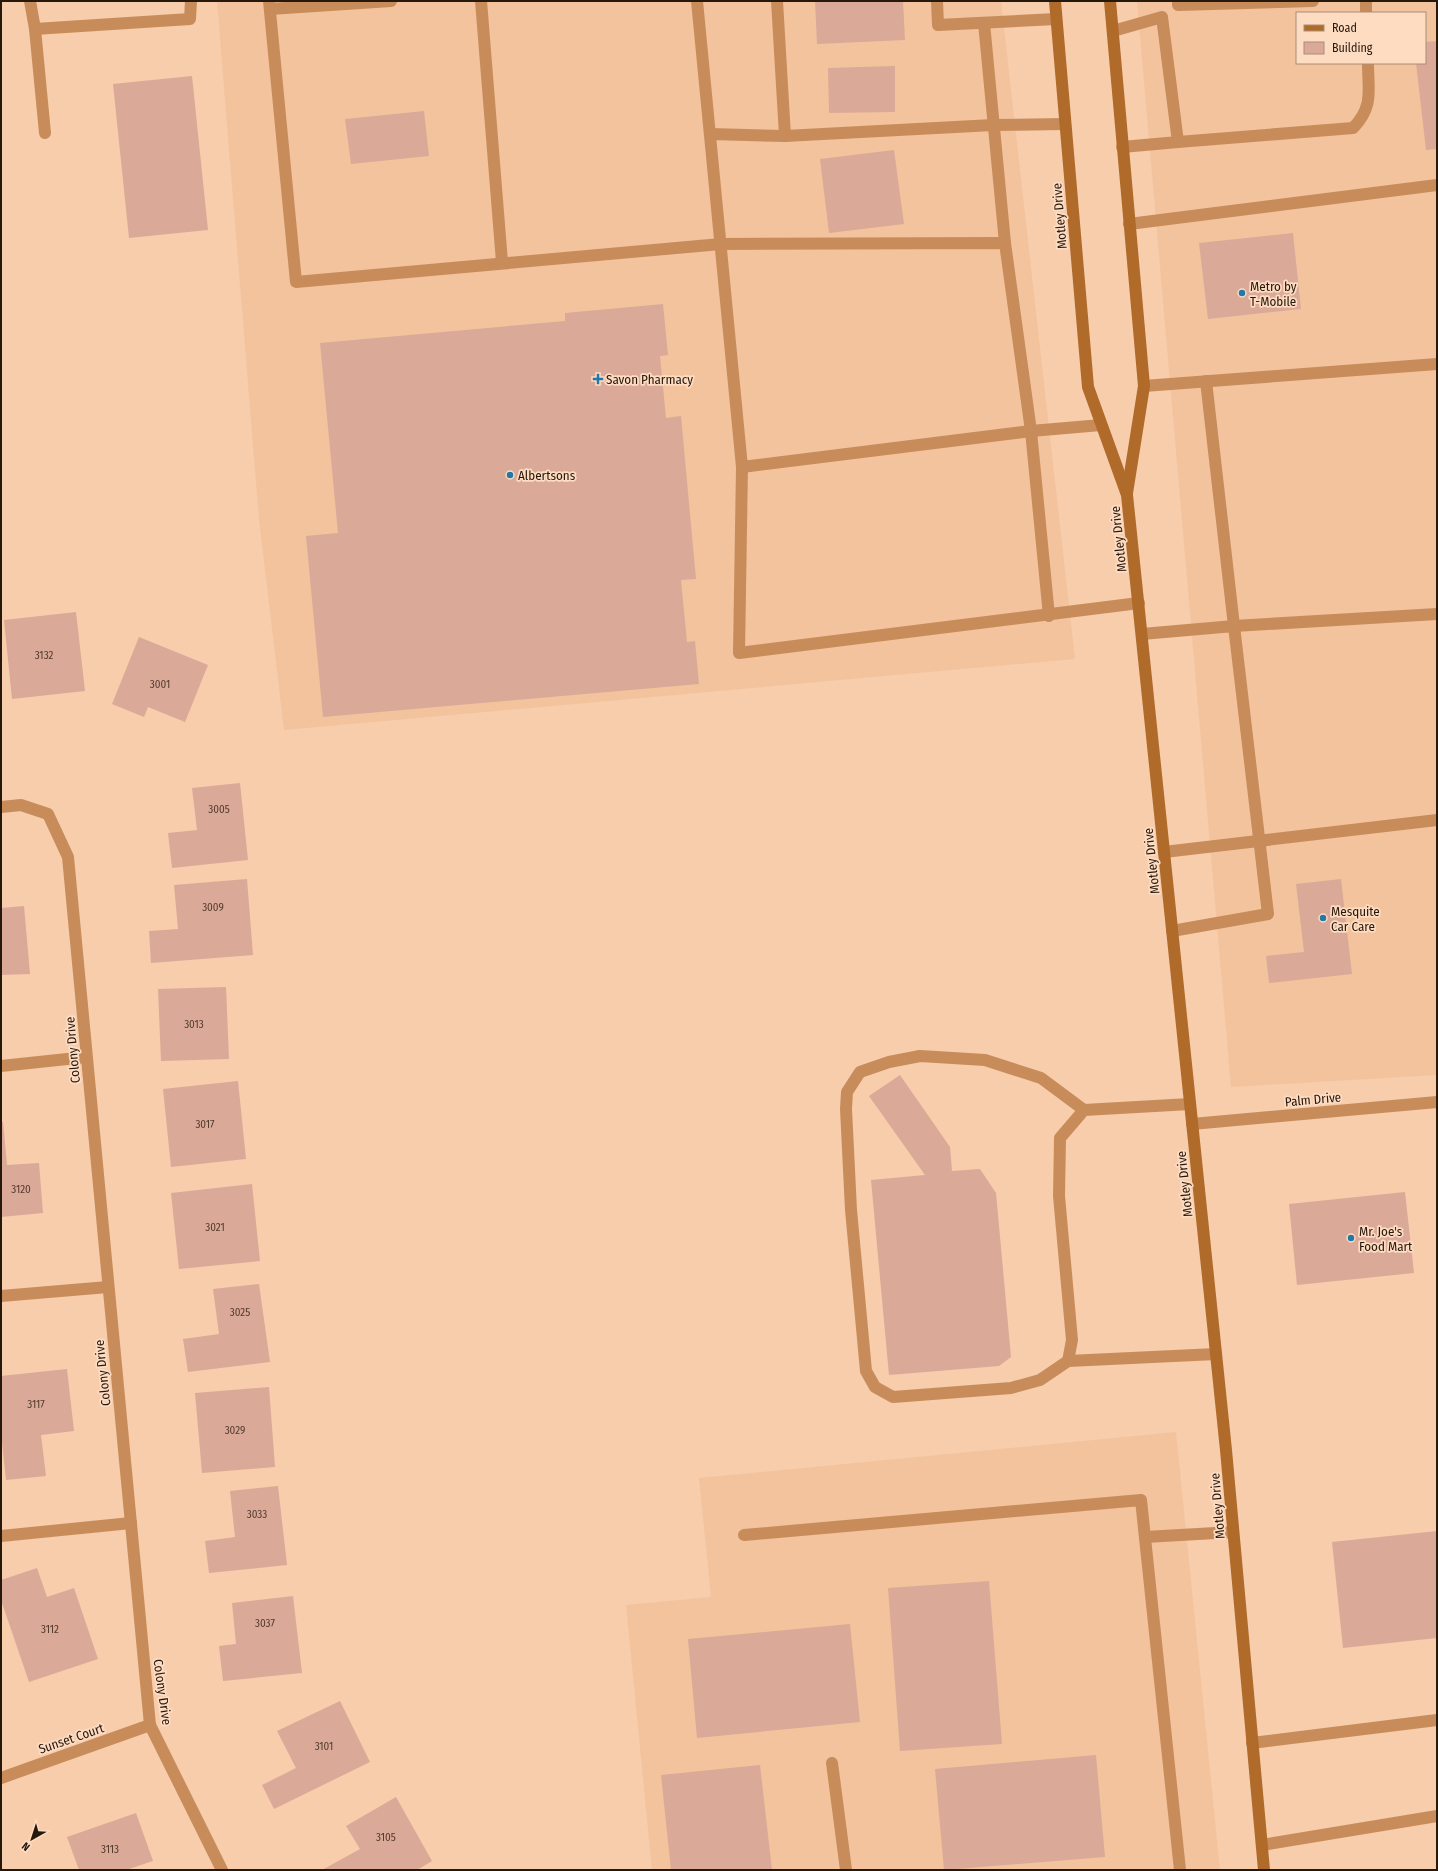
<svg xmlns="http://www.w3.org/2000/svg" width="1438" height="1871" font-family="'Fira Sans Condensed',sans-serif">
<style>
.built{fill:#f3c39d;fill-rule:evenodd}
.building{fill:#dba998}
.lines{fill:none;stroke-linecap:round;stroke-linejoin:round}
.lane{stroke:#c88c5b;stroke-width:12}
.street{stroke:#c88c5b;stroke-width:12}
.secondary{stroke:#b06a2a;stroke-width:12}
.poi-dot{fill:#2478a8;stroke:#fedcc2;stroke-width:1.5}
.labels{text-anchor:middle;stroke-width:3.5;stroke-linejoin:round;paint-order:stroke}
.number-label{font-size:11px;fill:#543c2f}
.street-label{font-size:13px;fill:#27180c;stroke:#fedcc2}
.poi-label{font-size:13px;fill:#27180c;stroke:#fedcc2;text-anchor:start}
</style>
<rect width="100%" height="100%" fill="#f7cdac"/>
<g class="built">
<polygon points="217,1 1001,1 1075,659 284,730 259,519"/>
<path d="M1137 1H1437V1075L1231 1087ZM1297 13H1425V63H1297Z"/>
<polygon points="1176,1432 1220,1870 652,1870 626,1605 711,1597 699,1478"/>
</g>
<g class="building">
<polygon points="815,1 903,1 905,40 817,44"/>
<polygon points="1437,41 1437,149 1426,150 1416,63 1425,63 1425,42"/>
<polygon points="895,66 895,112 829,113 828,68"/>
<polygon points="192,76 208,230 129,238 113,84"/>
<polygon points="424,111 429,156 351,164 345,119"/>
<polygon points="894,150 904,224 829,233 820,159"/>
<polygon points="1293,233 1301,309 1208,319 1199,243"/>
<polygon points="663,304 668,355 660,356 666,418 681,416 696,579 681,580 687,642 695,641 699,684 323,717 306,536 338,533 320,343 565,321 565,313"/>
<polygon points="76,612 85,691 12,699 4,620"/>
<polygon points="139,637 208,665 185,722 148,707 144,717 112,704"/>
<polygon points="240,783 248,860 172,868 168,833 197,830 192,788"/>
<polygon points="247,879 253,955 151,963 149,931 178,929 174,885"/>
<polygon points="1341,879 1352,974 1269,983 1266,956 1304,952 1296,884"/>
<polygon points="24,906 30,974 1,975 1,908"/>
<polygon points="226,987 229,1059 161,1061 158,989"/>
<polygon points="900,1075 950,1147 952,1171 980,1169 996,1193 1011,1357 999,1366 889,1375 871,1180 925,1175 869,1096"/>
<polygon points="238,1081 246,1159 171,1167 163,1089"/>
<polygon points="1,1122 3,1122 7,1165 39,1163 43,1213 1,1217"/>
<polygon points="252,1184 260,1261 179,1269 171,1193"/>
<polygon points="1405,1192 1414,1273 1297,1285 1289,1204"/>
<polygon points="259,1284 270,1362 188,1372 183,1339 219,1334 213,1289"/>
<polygon points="67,1369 74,1431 41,1435 46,1476 6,1480 1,1433 1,1376"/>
<polygon points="269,1387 275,1467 202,1473 195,1393"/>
<polygon points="278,1486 287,1565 209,1573 205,1541 235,1537 230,1491"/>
<polygon points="1437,1531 1437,1638 1343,1648 1332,1542"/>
<polygon points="37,1568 47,1597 74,1588 98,1659 29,1682 1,1600 1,1580"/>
<polygon points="989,1581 1002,1744 900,1751 888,1588"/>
<polygon points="293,1596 302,1673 223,1681 219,1646 236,1644 232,1603"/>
<polygon points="850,1624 860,1722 697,1738 688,1639"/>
<polygon points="340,1701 370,1762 274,1809 262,1785 296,1768 277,1731"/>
<polygon points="1096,1755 1105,1857 944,1870 935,1769"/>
<polygon points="760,1765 772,1870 671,1870 661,1775"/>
<polygon points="396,1797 432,1861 417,1870 322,1870 360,1849 346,1826"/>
<polygon points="136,1813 153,1861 126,1870 79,1870 67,1837"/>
</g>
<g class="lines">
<g class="lane">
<polyline points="30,1 35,29 190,19 191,1"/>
<polyline points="269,1 296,282 721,244 1005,243 1031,431 1049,616"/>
<polyline points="481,1 502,262"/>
<polyline points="697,1 742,467 1031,431 1101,425"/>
<polyline points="777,1 785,136 993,125 1065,124"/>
<polyline points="937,1 938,25 1056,19"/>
<polyline points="1178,1 1178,5 1313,1"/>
<polyline points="1366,1 1366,13"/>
<polyline points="270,9 391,1"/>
<polyline points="984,23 1005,243"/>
<polyline points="35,29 45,133"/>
<polyline points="1113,31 1162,17 1178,142 1122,147"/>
<polyline points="710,134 785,136"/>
<path d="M1178 142 1353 128C1374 106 1368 91 1368 63"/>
<polyline points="1129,224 1437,185"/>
<polyline points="1206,381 1234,626 1437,614"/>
<polyline points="1144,386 1437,364"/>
<polyline points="742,467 739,653 1139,603"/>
<polyline points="1142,634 1234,626 1268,914 1172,931"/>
<polyline points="1164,852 1437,820"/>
<polyline points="1,1066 86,1057"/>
<polyline points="1084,1110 1041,1078 985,1060 920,1056 889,1062 860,1072 847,1092 846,1109 851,1210 866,1371 875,1387 893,1397 1011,1388 1040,1380 1068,1361 1072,1340 1059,1196 1060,1138 1084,1110 1190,1104"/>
<polyline points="1068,1361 1216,1354"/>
<polyline points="744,1535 1141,1500 1180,1870"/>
<polyline points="1,1536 131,1523"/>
<polyline points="1145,1537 1233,1532"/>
<polyline points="1252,1743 1437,1720"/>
<polyline points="832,1763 846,1870"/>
<polyline points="1262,1845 1437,1816"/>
</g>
<g class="street">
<polyline points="1,807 21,805 48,814 68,857 150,1725 222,1870"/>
<polyline points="1192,1124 1437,1102"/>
<polyline points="1,1296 108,1287"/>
<polyline points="1,1778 150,1725"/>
</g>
<g class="secondary">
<polyline points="1055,1 1088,387 1127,495 1226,1450 1264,1870"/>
<polyline points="1110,1 1144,386 1127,493"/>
</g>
</g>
<g class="poi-dot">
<circle cx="1242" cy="293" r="4"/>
<path d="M596 373h4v4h4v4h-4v4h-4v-4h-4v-4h4z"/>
<circle cx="510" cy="475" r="4"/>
<circle cx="1323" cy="918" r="4"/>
<circle cx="1351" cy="1238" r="4"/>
</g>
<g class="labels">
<g class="number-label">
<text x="44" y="659">3132</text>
<text x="160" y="688">3001</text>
<text x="219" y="813">3005</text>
<text x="213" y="911">3009</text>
<text x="194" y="1028">3013</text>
<text x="205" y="1128">3017</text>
<text x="21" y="1193">3120</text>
<text x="215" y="1231">3021</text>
<text x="240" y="1316">3025</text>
<text x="36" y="1408">3117</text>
<text x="235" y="1434">3029</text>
<text x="257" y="1518">3033</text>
<text x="265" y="1627">3037</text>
<text x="50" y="1633">3112</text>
<text x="324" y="1750">3101</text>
<text x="386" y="1841">3105</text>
<text x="110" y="1853">3113</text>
</g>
<g class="street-label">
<text transform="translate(1059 216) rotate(-95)" y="5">Motley Drive</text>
<text transform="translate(1118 539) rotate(-96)" y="5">Motley Drive</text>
<text transform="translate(1151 861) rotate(-96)" y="5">Motley Drive</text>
<text transform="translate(72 1050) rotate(-95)" y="5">Colony Drive</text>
<text transform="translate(1313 1099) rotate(-5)" y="5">Palm Drive</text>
<text transform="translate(1184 1184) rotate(-96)" y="5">Motley Drive</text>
<text transform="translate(102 1373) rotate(-96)" y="5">Colony Drive</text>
<text transform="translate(1217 1506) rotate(-95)" y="5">Motley Drive</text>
<text transform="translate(163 1692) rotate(82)" y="5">Colony Drive</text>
<text transform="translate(71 1738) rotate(-19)" y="5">Sunset Court</text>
</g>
<g class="poi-label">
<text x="1250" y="291">Metro by<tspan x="1250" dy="15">T-Mobile</tspan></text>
<text x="606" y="384">Savon Pharmacy</text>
<text x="518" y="480">Albertsons</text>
<text x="1331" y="916">Mesquite<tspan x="1331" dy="15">Car Care</tspan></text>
<text x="1359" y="1236">Mr. Joe's<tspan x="1359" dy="15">Food Mart</tspan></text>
</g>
</g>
<rect width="1438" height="1871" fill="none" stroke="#27180c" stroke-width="4"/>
<rect x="1296" y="12" width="130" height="52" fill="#fedcc2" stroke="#a88e79"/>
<rect x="1304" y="25" width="20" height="6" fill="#b06a2a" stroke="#a88e79"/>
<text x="1332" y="32" font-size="12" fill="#27180c">Road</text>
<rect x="1304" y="42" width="20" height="12" fill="#dba998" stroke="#a88e79"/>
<text x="1332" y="52" font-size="12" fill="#27180c">Building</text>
<g transform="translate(32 1839) rotate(219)" stroke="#fedcc2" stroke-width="3" paint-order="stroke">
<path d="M0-3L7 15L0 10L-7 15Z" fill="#27180c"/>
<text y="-6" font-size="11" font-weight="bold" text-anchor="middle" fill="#27180c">N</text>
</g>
</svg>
